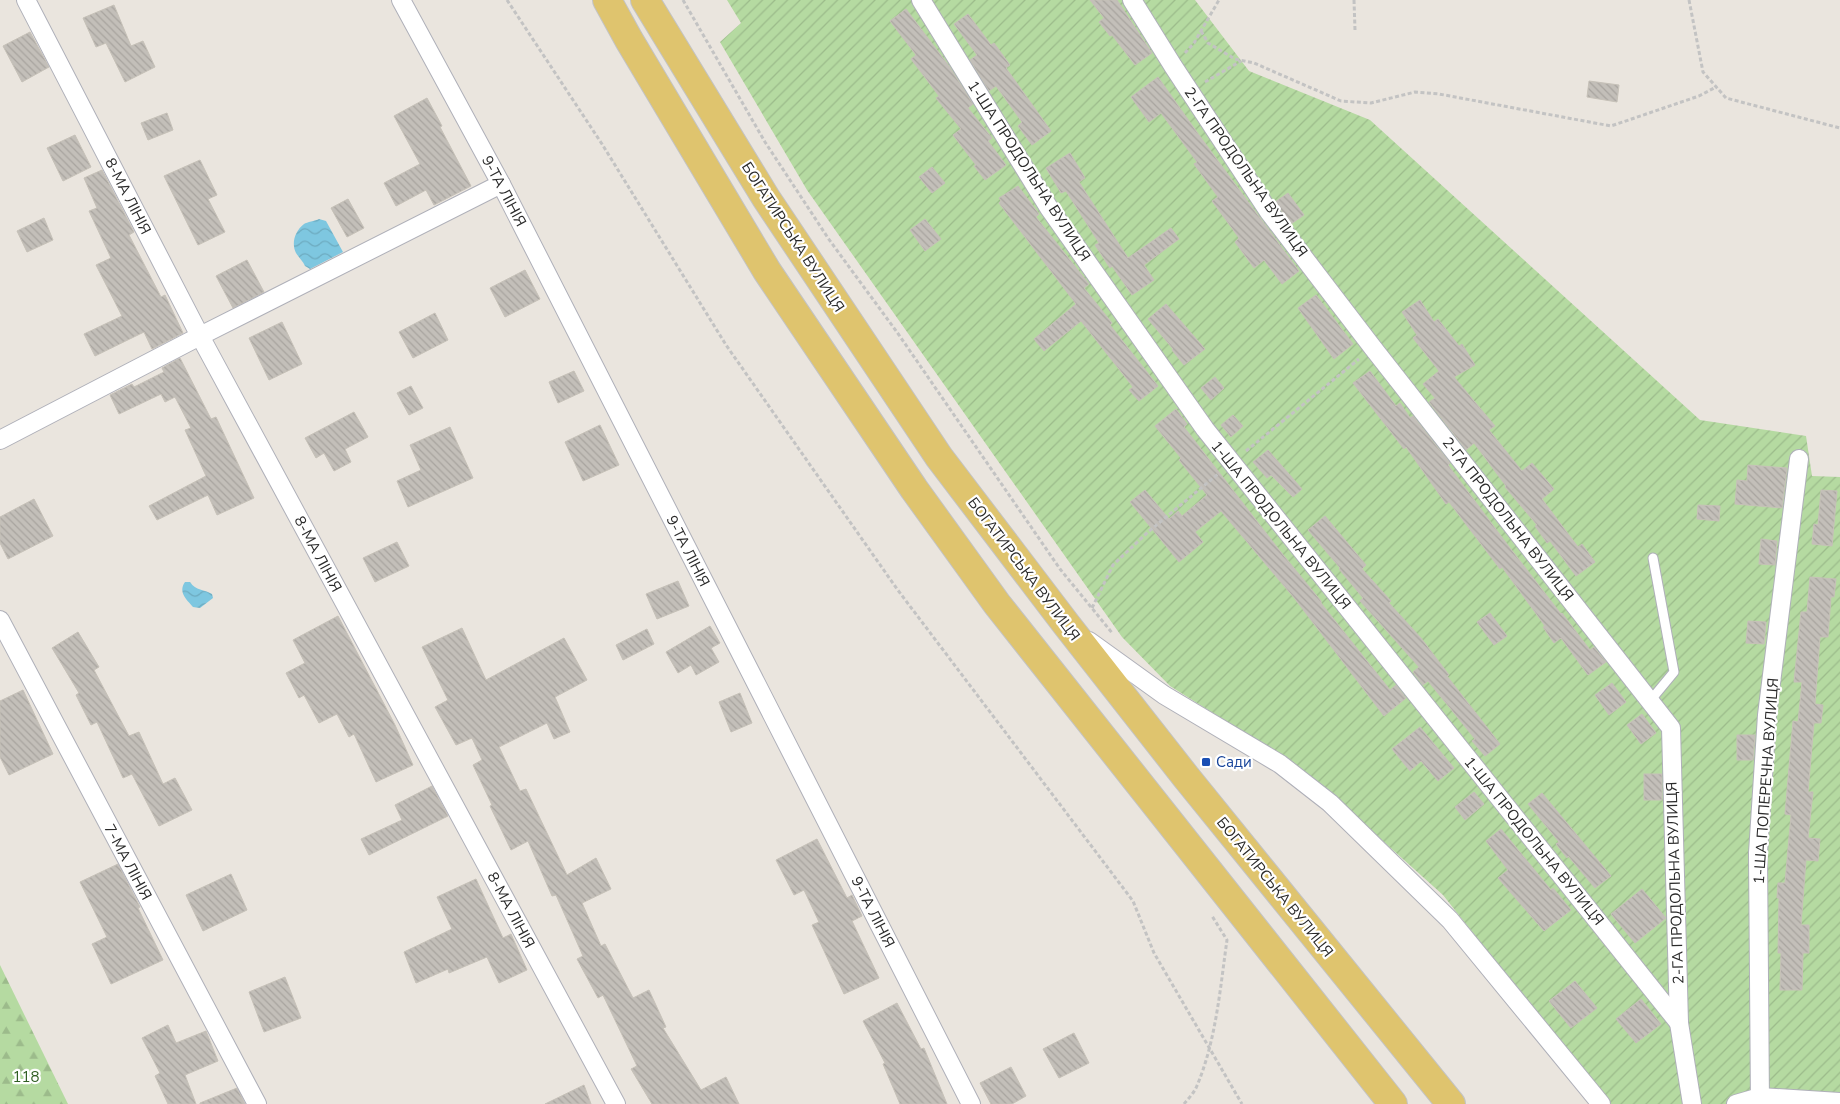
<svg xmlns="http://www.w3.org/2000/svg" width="1840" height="1104" font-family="'Nunito Sans',sans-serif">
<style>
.forest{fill:url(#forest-firs)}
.garden{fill:url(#garden-furrows)}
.water{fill:url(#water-waves)}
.building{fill:url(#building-back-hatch);stroke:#c6c1b8}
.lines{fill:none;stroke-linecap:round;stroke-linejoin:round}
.lane-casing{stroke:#afb0b9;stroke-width:11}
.street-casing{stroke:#afb0b9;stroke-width:20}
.primary-casing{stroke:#c3c3c3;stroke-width:30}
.path{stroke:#c3c3c3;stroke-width:3;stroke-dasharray:4 2.5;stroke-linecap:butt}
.lane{stroke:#fff;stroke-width:9}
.street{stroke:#fff;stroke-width:18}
.primary{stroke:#dfc46e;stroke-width:28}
.transit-dot{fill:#1a4fb4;stroke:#fff;stroke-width:2}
.labels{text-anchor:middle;stroke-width:4.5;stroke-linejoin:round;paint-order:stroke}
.street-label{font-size:15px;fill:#2a2a2a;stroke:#fff}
.transit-label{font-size:15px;fill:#164399;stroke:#fff;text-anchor:start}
.park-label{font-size:15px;fill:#305e23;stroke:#fff}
</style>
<defs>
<pattern id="forest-firs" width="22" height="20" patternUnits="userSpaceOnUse" patternTransform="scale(1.25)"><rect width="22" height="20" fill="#b5daa1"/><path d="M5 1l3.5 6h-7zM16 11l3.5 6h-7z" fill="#9cbb8b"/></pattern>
<pattern id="garden-furrows" width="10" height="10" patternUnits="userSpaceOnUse" patternTransform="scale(1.25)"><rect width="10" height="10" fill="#b5daa1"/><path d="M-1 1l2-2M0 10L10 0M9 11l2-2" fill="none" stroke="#9cbb8b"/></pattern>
<pattern id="water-waves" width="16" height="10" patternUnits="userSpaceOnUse" patternTransform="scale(1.25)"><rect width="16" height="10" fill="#7ec7e0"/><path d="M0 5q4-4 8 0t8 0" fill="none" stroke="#6dabc0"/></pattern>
<pattern id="building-back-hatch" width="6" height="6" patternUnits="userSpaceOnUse" patternTransform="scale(1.25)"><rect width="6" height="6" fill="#c3bfb9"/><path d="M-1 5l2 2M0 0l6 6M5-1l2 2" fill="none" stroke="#a8a49f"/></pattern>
</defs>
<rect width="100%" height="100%" fill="#eae5de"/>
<polygon class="forest" points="0,965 68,1104 0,1104"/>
<polygon class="garden" points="727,0 1195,0 1249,71 1370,120 1700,420 1806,436 1812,476 1840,477 1840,1104 1608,1104 1443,895 1355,816 1259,742 1170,686 1122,637 807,190 720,42 741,23"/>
<g class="water">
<path d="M319 219 326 221 343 252 310 269 305 266C303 261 299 258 296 253 291 243 295 231 304 224 307 222 315 221 319 219Z"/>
<path d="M185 582H190C196 591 204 589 212 594L213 598 200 608 193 607C186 599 178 592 185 582Z"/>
</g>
<g class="building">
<polygon points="1090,0 1117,0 1152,53 1135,65 1112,35 1110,36 1099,22 1104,18"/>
<polygon points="114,5 131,46 143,41 155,67 125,82 106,43 96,47 83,18"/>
<polygon points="906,9 949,66 973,104 968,108 992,138 988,141 1006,165 985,180 974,166 976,165 953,135 961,129 936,98 939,96 911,59 916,55 890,21"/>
<polygon points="968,14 991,45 994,43 1010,65 1006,68 1051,131 1032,145 1018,126 1022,122 996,86 989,91 970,60 977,55 954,24"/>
<polygon points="30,32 49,67 22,82 3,46"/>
<polygon points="1158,77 1199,135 1299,271 1282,284 1264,260 1254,268 1235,242 1239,238 1212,201 1218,197 1194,164 1197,162 1161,113 1149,122 1131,97"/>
<polygon points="1589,81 1619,85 1617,102 1587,97"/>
<polygon points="427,98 442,126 440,127 471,186 434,205 426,190 396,206 384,183 420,164 394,116"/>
<polygon points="167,113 173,130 148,140 141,123"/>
<polygon points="75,135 91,167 63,181 47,148"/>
<polygon points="1070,153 1085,178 1079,182 1128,258 1171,228 1179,239 1144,265 1154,280 1132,295 1112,266 1110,268 1095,245 1099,243 1066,191 1061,193 1046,168"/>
<polygon points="200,160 217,195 208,199 225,232 198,245 164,176"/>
<polygon points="932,167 945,183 932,193 919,177"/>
<polygon points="102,170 134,232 129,235 161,297 165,295 183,333 152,349 144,332 95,356 84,334 122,316 96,265 111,258 89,211 97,208 84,178"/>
<polygon points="1018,186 1039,214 1036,217 1089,284 1084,288 1112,323 1110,325 1158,386 1139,401 1129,390 1133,387 1081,321 1044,351 1034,339 1076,304 999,203 1001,201 999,198"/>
<polygon points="1288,193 1304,215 1291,224 1275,202"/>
<polygon points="348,199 364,228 347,237 331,208"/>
<polygon points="44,218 53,240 27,252 17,231"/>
<polygon points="925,219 941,239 925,251 910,230"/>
<polygon points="247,260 264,292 233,308 216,276"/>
<polygon points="525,270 540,299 505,317 490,288"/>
<polygon points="1316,295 1353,344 1334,359 1298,308"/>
<polygon points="1420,300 1434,322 1438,319 1459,346 1462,344 1475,365 1454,377 1495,426 1489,430 1522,471 1532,463 1554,489 1542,499 1578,547 1582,544 1595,562 1576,576 1550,541 1547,543 1535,526 1537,525 1505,487 1506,486 1474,443 1466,450 1429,402 1435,398 1423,384 1439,371 1413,338 1417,335 1402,312"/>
<polygon points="1166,304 1205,349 1184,365 1172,350 1173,349 1148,319"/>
<polygon points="435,313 448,340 413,358 399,332"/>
<polygon points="282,322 302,364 269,380 249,338"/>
<polygon points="180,358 211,419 216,417 254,498 217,515 208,495 157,520 149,506 206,476 185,430 191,428 175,397 165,402 161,394 119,414 110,395 132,384 134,387 164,372 162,368"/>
<polygon points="574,371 584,391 558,403 549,382"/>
<polygon points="1370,371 1396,406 1400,403 1410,418 1413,416 1450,463 1448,465 1507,544 1561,614 1562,613 1590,650 1594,647 1606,662 1588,675 1561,638 1554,643 1543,627 1545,626 1502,567 1500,569 1449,502 1446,504 1406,447 1404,449 1353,383"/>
<polygon points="1215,377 1224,388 1211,400 1201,388"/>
<polygon points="411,386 423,408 409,415 397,393"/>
<polygon points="1176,409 1187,424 1184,427 1280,551 1321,601 1321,603 1390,690 1396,685 1406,698 1384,716 1295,599 1221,511 1195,532 1203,542 1179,562 1130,502 1145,490 1169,519 1178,511 1182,516 1207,495 1179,460 1181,458 1155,426"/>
<polygon points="354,412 368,437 345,449 351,462 334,471 324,453 316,458 305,438"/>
<polygon points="1233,415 1243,426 1231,437 1221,425"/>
<polygon points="600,425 619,465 583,481 565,442"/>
<polygon points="450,427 473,478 408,507 397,481 421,470 410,445"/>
<polygon points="1268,450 1302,489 1293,497 1271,475 1267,478 1253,462"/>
<polygon points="1748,465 1787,468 1782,508 1735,504 1737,480 1747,481"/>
<polygon points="1821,490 1837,491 1832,546 1812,544 1814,524 1818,525"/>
<polygon points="34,499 53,536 8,559 0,543 0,517"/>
<polygon points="1698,505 1720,506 1719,521 1697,519"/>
<polygon points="1325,516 1366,565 1362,569 1391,601 1389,603 1421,638 1449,675 1447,676 1500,744 1485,756 1472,741 1475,739 1428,681 1423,685 1413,672 1419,667 1360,601 1363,598 1339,569 1340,568 1308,530"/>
<polygon points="1761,539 1777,541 1775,565 1759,564"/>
<polygon points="397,542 409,566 375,582 363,558"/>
<polygon points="1810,577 1836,579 1834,597 1831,597 1828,637 1820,637 1815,704 1823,705 1821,723 1814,723 1808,792 1813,792 1808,838 1820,839 1818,861 1806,860 1801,925 1809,925 1809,953 1803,953 1802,990 1780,990 1781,953 1778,953 1779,898 1777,898 1778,883 1785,883 1791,815 1785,814 1793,721 1798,722 1802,682 1794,682 1801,612 1807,612"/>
<polygon points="678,581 689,606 657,619 646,594"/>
<polygon points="1490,613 1507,636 1494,645 1477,622"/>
<polygon points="338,616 395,725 413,765 376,782 354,734 349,737 337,714 319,723 304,695 299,698 286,673 305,663 293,640"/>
<polygon points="1748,621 1766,622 1764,644 1746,643"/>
<polygon points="710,626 720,643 711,648 719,662 696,675 691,665 678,673 666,652"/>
<polygon points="462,628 486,680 564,638 587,680 555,697 570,732 554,739 547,723 499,747 520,791 526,789 567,875 596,858 611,889 582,903 601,946 605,944 633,998 649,990 666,1027 663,1028 701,1090 726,1077 739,1104 652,1104 631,1069 637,1066 603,995 598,998 577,959 583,956 556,895 552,896 528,841 511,850 490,806 492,805 473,765 482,760 472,738 456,745 435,707 448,700 422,647"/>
<polygon points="647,629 654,644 623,660 616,645"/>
<polygon points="78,632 99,667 94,670 129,736 139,732 163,784 175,778 192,810 159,826 132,774 123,778 97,722 91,725 76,695 79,693 52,648"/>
<polygon points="1612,683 1626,702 1609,715 1595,695"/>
<polygon points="23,690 53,754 9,775 0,757 0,701"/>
<polygon points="740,693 752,723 731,732 719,702"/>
<polygon points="1642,714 1656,733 1641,744 1627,725"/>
<polygon points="1420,727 1454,768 1438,781 1421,761 1410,771 1392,749"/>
<polygon points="1737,735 1755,735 1753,760 1737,760"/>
<rect x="1644" y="774" width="18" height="26"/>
<polygon points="432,786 448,816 369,855 361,839 402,820 395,805"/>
<polygon points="1474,792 1484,804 1465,820 1455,807"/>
<polygon points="1542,793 1611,876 1595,888 1568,856 1567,858 1556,844 1559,842 1528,804"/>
<polygon points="1501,829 1551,890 1553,888 1571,910 1544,931 1498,878 1508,870 1486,841"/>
<polygon points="817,839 847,898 852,895 862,916 852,921 879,978 844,994 812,925 819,922 804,890 794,895 776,860"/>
<polygon points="118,864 140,907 138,908 163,960 111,984 92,944 107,937 80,882"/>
<polygon points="231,874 247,910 203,931 186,895"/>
<polygon points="476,879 503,938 511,934 527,970 499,983 487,957 449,973 448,969 416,983 404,952 452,929 437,897"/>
<polygon points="1642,889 1666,918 1635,943 1611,914"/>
<polygon points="285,977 301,1018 264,1032 249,992"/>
<polygon points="1575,981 1597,1008 1571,1028 1549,1001"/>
<polygon points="1641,999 1661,1024 1636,1043 1616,1019"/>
<polygon points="897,1003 921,1049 924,1048 947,1104 900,1104 883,1064 885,1063 863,1021"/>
<polygon points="168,1025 176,1043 206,1031 218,1061 185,1075 196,1104 168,1104 155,1076 160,1073 142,1038"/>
<polygon points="1074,1033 1089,1063 1059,1078 1043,1049"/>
<polygon points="1011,1067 1026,1096 1012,1104 991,1104 980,1083"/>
<polygon points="584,1085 591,1104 545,1104"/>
<polygon points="237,1088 245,1104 200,1104 200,1103"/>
</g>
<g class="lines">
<g class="lane-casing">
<polyline id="lane" points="1650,701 1674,672 1653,558"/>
</g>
<g class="street-casing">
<g id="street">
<polyline points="26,0 200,336 616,1104"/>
<polyline points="401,0 501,184 971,1104"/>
<polyline points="921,0 1049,208 1205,429 1679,1023"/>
<polyline points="1132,0 1173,66 1269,212 1373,348 1671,728 1679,1023 1692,1104"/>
<polyline points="0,440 200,336 501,184"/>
<polyline points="0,620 257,1104"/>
<polyline points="1089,641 1164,695 1280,764 1330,803 1450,920 1601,1104"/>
<polyline points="1736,1104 1760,1097 1840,1102"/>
<polyline points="1760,1104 1758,853 1767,715 1799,459"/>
</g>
</g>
<g class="primary-casing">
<g id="primary">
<polyline points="607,0 629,40 767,271 914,489 997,604 1393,1104"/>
<polyline points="645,0 766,198 939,457 1066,624 1186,777 1451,1104"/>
</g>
</g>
<g class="path">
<polyline points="507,0 602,144 726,345 897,589 1133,901 1154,953 1242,1104"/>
<polyline points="683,0 765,142 828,238 899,335 1060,569 1113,634"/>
<polyline points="1354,0 1355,30"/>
<polyline points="1689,0 1703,72 1726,98 1840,128"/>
<polyline points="1201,31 1208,43 1235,59 1254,63 1341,101 1371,103 1415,92 1439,94 1611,126 1699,96 1716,87"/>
<polyline points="1185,53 1194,43 1219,0"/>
<polyline points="1205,82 1241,61"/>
<polyline points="1246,451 1359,359"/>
<polyline points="1092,608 1113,565 1148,532 1218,474"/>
<path d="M1184 1104C1188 1099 1193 1094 1196 1088 1216 1042 1220 989 1227 940L1212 916"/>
</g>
<use href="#lane" class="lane"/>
<use href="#street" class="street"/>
<use href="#primary" class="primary"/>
</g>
<rect class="transit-dot" x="1201" y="757" width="10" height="10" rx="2.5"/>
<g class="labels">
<g class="street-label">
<text transform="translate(1029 171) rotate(57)" y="5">1-ША ПРОДОЛЬНА ВУЛИЦЯ</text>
<text transform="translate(1246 172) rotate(55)" y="5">2-ГА ПРОДОЛЬНА ВУЛИЦЯ</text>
<text transform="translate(504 191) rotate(62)" y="5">9-ТА ЛІНІЯ</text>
<text transform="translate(128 196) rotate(63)" y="5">8-МА ЛІНІЯ</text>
<text transform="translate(793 237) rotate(57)" y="5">БОГАТИРСЬКА ВУЛИЦЯ</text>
<text transform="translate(1508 519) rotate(52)" y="5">2-ГА ПРОДОЛЬНА ВУЛИЦЯ</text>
<text transform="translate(1281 525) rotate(51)" y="5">1-ША ПРОДОЛЬНА ВУЛИЦЯ</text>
<text transform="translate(688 551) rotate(63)" y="5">9-ТА ЛІНІЯ</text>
<text transform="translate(318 554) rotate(62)" y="5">8-МА ЛІНІЯ</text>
<text transform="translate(1024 569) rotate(53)" y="5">БОГАТИРСЬКА ВУЛИЦЯ</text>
<text transform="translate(1766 781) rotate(-86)" y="5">1-ША ПОПЕРЕЧНА ВУЛИЦЯ</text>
<text transform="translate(1534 841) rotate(51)" y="5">1-ША ПРОДОЛЬНА ВУЛИЦЯ</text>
<text transform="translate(128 862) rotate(62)" y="5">7-МА ЛІНІЯ</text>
<text transform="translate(1675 883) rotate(-92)" y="5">2-ГА ПРОДОЛЬНА ВУЛИЦЯ</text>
<text transform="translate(1275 887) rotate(51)" y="5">БОГАТИРСЬКА ВУЛИЦЯ</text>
<text transform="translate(511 910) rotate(62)" y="5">8-МА ЛІНІЯ</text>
<text transform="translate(873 912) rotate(63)" y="5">9-ТА ЛІНІЯ</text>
</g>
<g class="transit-label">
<text x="1216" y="767">Сади</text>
</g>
<g class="park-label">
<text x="26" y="1082">118</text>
</g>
</g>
</svg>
